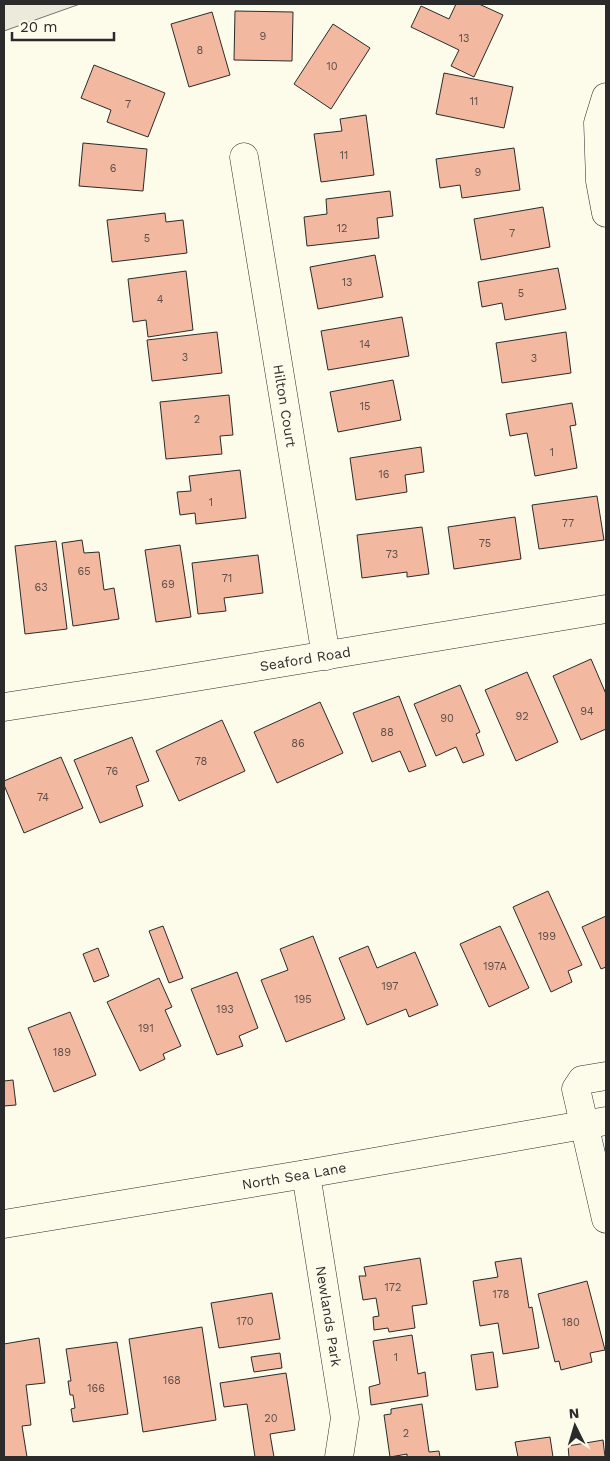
<svg xmlns="http://www.w3.org/2000/svg" width="610" height="1461" font-family="'Work Sans',sans-serif">
<style>
.green{fill:#ecebdb;stroke:#74746e}
.building{fill:#f2b8a0;stroke:#2b2b2b}
.lines{fill:none;stroke-linecap:round;stroke-linejoin:round}
.minor-casing{stroke:#2b2b2b;stroke-width:29}
.minor{stroke:#fdfbea;stroke-width:28}
.labels{text-anchor:middle;stroke-width:4;stroke-linejoin:round;paint-order:stroke}
.number-label{font-size:11px;fill:#5d4e48}
.street-label{font-size:14px;fill:#2b2b2b;stroke:#fdfbea}
</style>
<rect width="100%" height="100%" fill="#fdfbea"/>
<polygon class="green" points="4,4 80,4 4,31"/>
<g class="building">
<polygon points="456,4 479,4 503,15 474,77 451,66 459,50 411,27 421,6 449,19"/>
<polygon points="235,11 293,12 292,61 234,60"/>
<polygon points="212,12 230,75 189,87 171,24"/>
<polygon points="333,24 370,48 331,109 294,84"/>
<polygon points="94,65 165,93 148,137 107,122 111,110 81,98"/>
<polygon points="444,73 513,87 504,128 436,114"/>
<polygon points="366,115 374,175 321,182 314,134 342,131 340,119"/>
<polygon points="83,143 147,149 143,191 79,186"/>
<polygon points="514,148 520,190 462,198 460,185 440,188 436,159"/>
<polygon points="390,191 393,216 377,218 379,238 307,246 304,217 327,214 326,199"/>
<polygon points="543,207 550,247 481,260 474,219"/>
<polygon points="165,213 166,222 183,220 187,253 112,262 107,220"/>
<polygon points="375,255 383,297 318,309 310,267"/>
<polygon points="558,268 566,309 505,320 502,303 482,307 478,282"/>
<polygon points="186,271 193,330 148,337 146,320 133,322 128,279"/>
<polygon points="402,317 409,356 328,370 321,331"/>
<polygon points="217,332 222,373 152,381 147,340"/>
<polygon points="566,332 571,373 502,383 496,343"/>
<polygon points="393,380 401,420 338,432 330,392"/>
<polygon points="229,395 233,435 220,436 222,454 166,459 160,402"/>
<polygon points="572,403 576,425 570,426 577,468 535,476 527,433 510,436 506,414"/>
<polygon points="421,447 424,472 405,475 407,492 356,500 350,458"/>
<polygon points="240,470 246,518 196,524 195,513 180,515 177,492 191,491 189,476"/>
<polygon points="597,496 604,540 539,549 532,505"/>
<polygon points="515,517 521,559 454,569 448,527"/>
<polygon points="422,527 429,574 407,577 407,572 362,578 357,535"/>
<polygon points="82,540 84,553 99,552 104,590 114,588 119,619 73,626 62,543"/>
<polygon points="56,541 67,629 25,634 15,546"/>
<polygon points="180,545 191,617 156,622 145,550"/>
<polygon points="258,555 263,593 224,598 226,611 198,614 192,563"/>
<polygon points="591,659 606,694 606,729 581,740 553,676"/>
<polygon points="527,672 558,742 516,761 485,690"/>
<polygon points="460,685 480,732 476,734 484,755 463,763 456,747 436,756 414,704"/>
<polygon points="399,696 426,766 409,772 400,751 372,762 353,713"/>
<polygon points="320,702 343,753 277,783 254,732"/>
<polygon points="222,720 245,771 179,801 156,751"/>
<polygon points="132,737 149,781 136,786 143,806 100,823 74,760"/>
<polygon points="61,757 83,808 24,833 4,785 4,781"/>
<polygon points="548,891 582,965 568,971 572,982 551,992 513,907"/>
<polygon points="606,916 606,967 601,969 582,927"/>
<polygon points="163,926 183,978 169,983 149,931"/>
<polygon points="500,926 529,988 489,1007 460,944"/>
<polygon points="313,936 345,1019 286,1042 261,980 288,970 280,949"/>
<polygon points="368,946 377,968 415,952 438,1005 409,1017 406,1009 367,1025 339,958"/>
<polygon points="98,948 109,976 94,982 83,954"/>
<polygon points="237,972 258,1028 239,1036 243,1046 217,1055 191,989"/>
<polygon points="159,978 172,1007 165,1010 181,1046 163,1054 165,1059 140,1071 107,1002"/>
<polygon points="70,1012 96,1075 54,1092 28,1028"/>
<polygon points="13,1080 16,1105 4,1106 4,1081"/>
<polygon points="420,1258 427,1304 412,1306 415,1328 389,1332 388,1328 374,1330 373,1317 379,1316 376,1298 363,1300 359,1276 366,1276 364,1267"/>
<polygon points="521,1258 529,1308 532,1307 539,1348 503,1354 498,1323 480,1326 473,1281 498,1277 495,1262"/>
<polygon points="587,1281 605,1350 590,1353 592,1362 561,1370 559,1361 555,1362 538,1294"/>
<polygon points="272,1293 280,1339 219,1348 211,1303"/>
<polygon points="202,1327 216,1420 143,1432 129,1339"/>
<polygon points="412,1335 418,1374 425,1372 428,1396 371,1405 369,1387 380,1384 373,1341"/>
<polygon points="39,1338 45,1383 26,1385 31,1425 22,1426 27,1457 4,1457 4,1344"/>
<polygon points="117,1342 128,1414 73,1422 71,1409 75,1408 73,1395 70,1395 68,1381 71,1381 66,1349"/>
<polygon points="493,1352 498,1387 476,1390 471,1355"/>
<polygon points="280,1353 282,1368 254,1372 251,1357"/>
<polygon points="286,1373 295,1430 270,1434 274,1457 255,1457 247,1404 224,1407 220,1383"/>
<polygon points="422,1404 429,1452 439,1451 440,1457 407,1457 407,1454 390,1457 384,1415 391,1414 391,1409"/>
<polygon points="550,1437 553,1457 518,1457 515,1442"/>
<polygon points="603,1440 605,1457 569,1457 568,1446"/>
</g>
<g class="lines">
<g class="minor-casing">
<g id="minor">
<polyline points="606,97 598,123 600,181 606,213"/>
<path id="s1" d="M244 157 326 656"/>
<path id="s2" d="M4 707 147 685 606 609"/>
<polyline points="606,1076 582,1080 576,1089 606,1219"/>
<path id="s3" d="M306 1174 345 1418 339 1457"/>
<path id="s4" d="M4 1224 306 1174 606 1121"/>
</g>
</g>
<use href="#minor" class="minor"/>
</g>
<g class="labels">
<g class="number-label">
<text x="263" y="40">9</text>
<text x="464" y="42">13</text>
<text x="200" y="54">8</text>
<text x="332" y="70">10</text>
<text x="474" y="105">11</text>
<text x="128" y="108">7</text>
<text x="344" y="159">11</text>
<text x="113" y="172">6</text>
<text x="478" y="176">9</text>
<text x="342" y="232">12</text>
<text x="512" y="237">7</text>
<text x="147" y="242">5</text>
<text x="347" y="286">13</text>
<text x="521" y="297">5</text>
<text x="160" y="303">4</text>
<text x="365" y="348">14</text>
<text x="185" y="361">3</text>
<text x="534" y="362">3</text>
<text x="365" y="410">15</text>
<text x="197" y="423">2</text>
<text x="552" y="456">1</text>
<text x="384" y="478">16</text>
<text x="211" y="506">1</text>
<text x="568" y="527">77</text>
<text x="485" y="547">75</text>
<text x="392" y="558">73</text>
<text x="84" y="575">65</text>
<text x="227" y="582">71</text>
<text x="168" y="588">69</text>
<text x="41" y="591">63</text>
<text x="587" y="715">94</text>
<text x="522" y="720">92</text>
<text x="447" y="722">90</text>
<text x="387" y="736">88</text>
<text x="298" y="747">86</text>
<text x="201" y="765">78</text>
<text x="112" y="775">76</text>
<text x="43" y="801">74</text>
<text x="547" y="940">199</text>
<text x="495" y="970">197A</text>
<text x="390" y="990">197</text>
<text x="303" y="1003">195</text>
<text x="225" y="1013">193</text>
<text x="146" y="1032">191</text>
<text x="62" y="1056">189</text>
<text x="393" y="1291">172</text>
<text x="501" y="1298">178</text>
<text x="245" y="1325">170</text>
<text x="571" y="1326">180</text>
<text x="396" y="1361">1</text>
<text x="172" y="1384">168</text>
<text x="96" y="1392">166</text>
<text x="271" y="1422">20</text>
<text x="406" y="1437">2</text>
</g>
<g class="street-label">
<text dy="5" stroke="none"><textPath href="#s1" startOffset="252">Hilton Court</textPath></text>
<text dy="5" stroke="none"><textPath href="#s2" startOffset="305">Seaford Road</textPath></text>
<text dy="5" stroke="none"><textPath href="#s4" startOffset="294">North Sea Lane</textPath></text>
<text dy="5" stroke="none"><textPath href="#s3" startOffset="144">Newlands Park</textPath></text>
</g>
</g>
<rect width="610" height="1461" fill="none" stroke="#2b2b2b" stroke-width="10"/>
<g transform="translate(575 1426) rotate(355)" stroke="#fdfbea" stroke-width="4" paint-order="stroke">
<path d="M0-4L9 19L0 12L-9 19Z" fill="#2b2b2b"/>
<text y="-8" font-size="14" font-weight="bold" text-anchor="middle" fill="#2b2b2b">N</text>
</g>
<path d="M12 32v8h102v-8" fill="none" stroke="#2b2b2b" stroke-width="2.5"/>
<text x="20" y="32" font-size="15" fill="#2b2b2b" stroke="#fdfbea" stroke-width="4" paint-order="stroke">20 m</text>
</svg>
